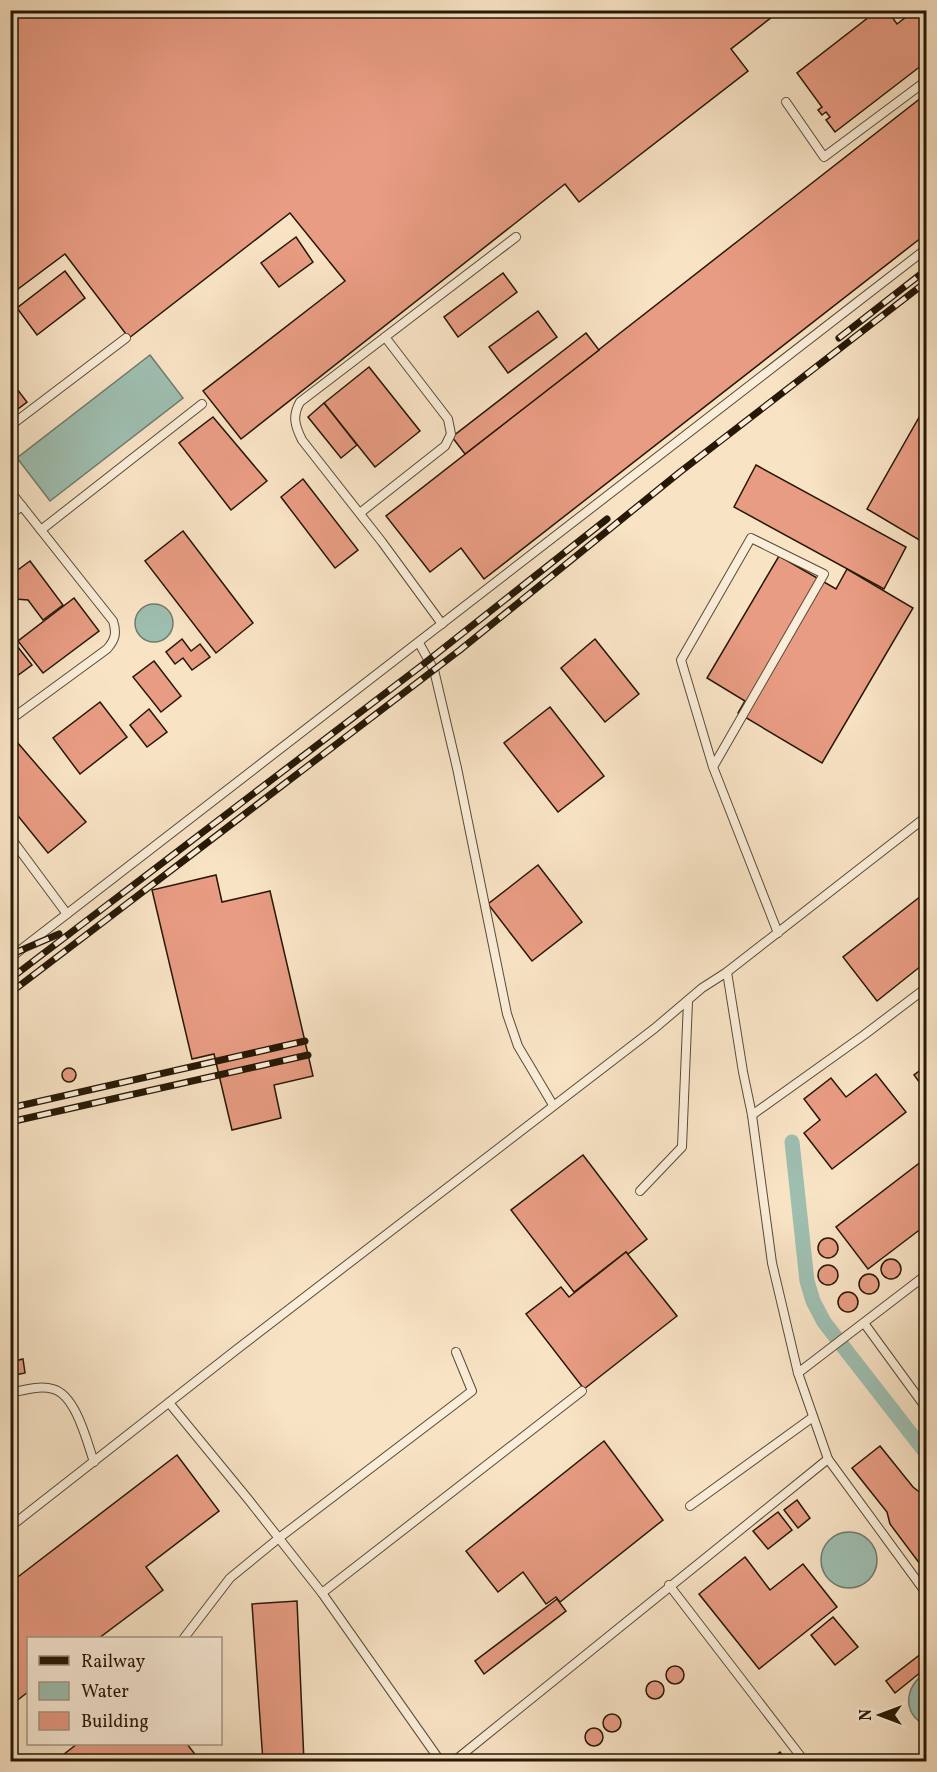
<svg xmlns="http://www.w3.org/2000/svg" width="937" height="1772" font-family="Vollkorn,serif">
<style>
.water{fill:#9ebeb0;stroke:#6e7c6c;stroke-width:1.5}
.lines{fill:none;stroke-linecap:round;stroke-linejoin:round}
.canal{stroke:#9ebeb0;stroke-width:15}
.building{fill:#e89c83;stroke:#261805;stroke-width:1.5}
.lane-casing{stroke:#5a4b35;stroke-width:10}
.lane{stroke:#faedd9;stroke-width:8}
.rail-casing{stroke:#261805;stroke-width:7}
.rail{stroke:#faedd9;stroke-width:4.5;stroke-dasharray:14;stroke-linecap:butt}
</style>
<rect width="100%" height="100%" fill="#f8e3c5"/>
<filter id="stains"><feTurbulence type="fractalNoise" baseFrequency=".00333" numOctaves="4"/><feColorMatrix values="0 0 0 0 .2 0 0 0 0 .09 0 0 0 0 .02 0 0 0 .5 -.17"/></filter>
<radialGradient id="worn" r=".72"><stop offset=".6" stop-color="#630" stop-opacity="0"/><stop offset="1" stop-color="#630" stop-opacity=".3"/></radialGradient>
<g class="water">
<polygon points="150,355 183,398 50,501 17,458"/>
<circle cx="154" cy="623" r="19"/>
<circle cx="849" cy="1560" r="28"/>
<path d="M926 1673V1725C901 1715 905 1684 926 1673Z"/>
</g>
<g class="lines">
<polyline class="canal" points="792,1142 807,1281 813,1301 824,1322 926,1453"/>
</g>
<g class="building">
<polygon points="10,10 781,10 731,49 748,71 579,202 565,184 241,439 203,391 345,281 290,213 129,338 65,254 10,295"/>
<polygon points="878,10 887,10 897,24 915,10 926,10 926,62 835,132 826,120 830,117 826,112 822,115 818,110 822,107 797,73"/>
<polygon points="926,94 926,234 484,579 461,548 430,572 386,516"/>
<polygon points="296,237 313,262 279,287 261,263"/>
<polygon points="65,271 85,298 37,335 17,308"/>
<polygon points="503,273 517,292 458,337 444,317"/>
<polygon points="538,311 557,337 508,373 489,347"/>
<polygon points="586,333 599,350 465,454 452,437"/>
<polygon points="369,367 420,431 375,467 324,403"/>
<polygon points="10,380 27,402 10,415"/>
<polygon points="324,403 357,445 341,458 308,417"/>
<polygon points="926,405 926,544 867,509"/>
<polygon points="213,417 267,481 231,510 179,443"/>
<polygon points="756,465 906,547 884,589 734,507"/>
<polygon points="303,479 358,550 335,568 281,497"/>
<polygon points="183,531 253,623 216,653 145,561"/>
<polygon points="779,556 836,589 847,569 913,608 822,763 738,713 745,701 707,678"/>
<polygon points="30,561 63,605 43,620 28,600 15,599 10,594 10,566 15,572"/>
<polygon points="74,598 99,631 43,673 18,641"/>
<polygon points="10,637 32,665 10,681"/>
<polygon points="182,639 191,651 200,644 210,657 192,670 183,658 175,664 166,652"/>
<polygon points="595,639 639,694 605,722 561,668"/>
<polygon points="154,661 181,696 161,712 133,677"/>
<polygon points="100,702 127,737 80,774 53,738"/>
<polygon points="550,707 604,776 558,812 504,743"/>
<polygon points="149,709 167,732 147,747 130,725"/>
<polygon points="17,742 86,822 48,853 10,806 10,746"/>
<polygon points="538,865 582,922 532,961 488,904"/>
<polygon points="216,875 222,902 270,891 313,1076 274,1085 281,1118 232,1130 214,1054 192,1059 152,890"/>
<polygon points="921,896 926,903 926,962 877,1001 843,957"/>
<polygon points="926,1066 926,1091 914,1075"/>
<circle cx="69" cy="1075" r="7"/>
<polygon points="876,1074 906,1112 832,1169 804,1133 820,1120 804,1099 831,1078 846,1097"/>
<polygon points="583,1155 647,1239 628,1254 626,1252 574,1292 511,1210"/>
<polygon points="926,1158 926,1225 868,1269 836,1227"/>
<circle cx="828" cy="1248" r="10"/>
<polygon points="626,1252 677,1316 584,1389 526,1314 561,1287 569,1297"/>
<circle cx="891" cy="1269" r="10"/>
<circle cx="828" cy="1275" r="10"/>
<circle cx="869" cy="1284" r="10"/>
<circle cx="848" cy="1302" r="10"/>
<polygon points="23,1359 25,1373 10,1376 10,1362"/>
<polygon points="604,1441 663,1520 560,1602 556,1597 546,1604 523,1572 498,1592 466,1551"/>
<polygon points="880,1446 913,1487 926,1497 926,1572 890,1524 887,1512 852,1468"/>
<polygon points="177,1455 219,1511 146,1567 163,1590 99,1638 28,1638 28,1692 10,1706 10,1583"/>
<polygon points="797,1500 810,1518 798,1528 784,1510"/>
<polygon points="778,1512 792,1530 768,1549 753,1531"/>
<polygon points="745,1557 770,1590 803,1564 837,1607 759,1669 699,1594"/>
<polygon points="557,1599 566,1611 484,1674 475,1661"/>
<polygon points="297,1601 304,1762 263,1762 252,1604"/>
<polygon points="833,1617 858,1647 835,1665 811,1635"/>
<polygon points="926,1650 926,1668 895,1693 886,1681"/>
<circle cx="675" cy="1675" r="9"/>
<circle cx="655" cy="1690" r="9"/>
<circle cx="612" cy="1723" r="9"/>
<circle cx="594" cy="1737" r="9"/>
<polygon points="77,1744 187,1744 201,1762 54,1762"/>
<polygon points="780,1752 787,1762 767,1762"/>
</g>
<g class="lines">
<g class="lane-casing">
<g id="lane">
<polyline points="786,102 824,157 926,81"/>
<polyline points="10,426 126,338"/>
<path d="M10 491 113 621C117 633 115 640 107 649L10 720"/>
<polyline points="360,513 445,446 451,434 448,419 385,337"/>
<polyline points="10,515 22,506"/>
<polyline points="41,530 202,404"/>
<path d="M442 624 382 542 302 440C295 426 292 416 300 402L516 237"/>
<polyline points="419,643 434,670 457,768 507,1014 518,1046 553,1105"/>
<polyline points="713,767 824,574 751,538 681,660 713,767 778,933"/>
<polyline points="10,837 67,914"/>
<polyline points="10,958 926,249"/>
<polyline points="727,972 743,1072 752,1115 772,1263 798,1373 828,1459"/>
<polyline points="752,1115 864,1035 926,988"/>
<polyline points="640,1191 682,1147 688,1001"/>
<polyline points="864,1323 926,1408"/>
<polyline points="798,1373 926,1275"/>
<path d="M10 1393C24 1390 40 1385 53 1389 76 1395 87 1442 94 1462"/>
<polyline points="170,1404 248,1499 322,1593 441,1762"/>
<polyline points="690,1506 813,1417"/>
<polyline points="10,1527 236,1350 655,1028 702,988 727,972 926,817"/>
<polyline points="669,1585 805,1762"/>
<polyline points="322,1593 582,1391"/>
<polyline points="184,1638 230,1578 279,1538 472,1391 456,1352"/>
<polyline points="453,1762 828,1459 926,1593"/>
</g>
</g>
<use href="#lane" class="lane"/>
<g class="rail-casing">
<g id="rail">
<polyline points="839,338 926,270"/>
<polyline points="10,955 59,934"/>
<polyline points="10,979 421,666 607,519"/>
<polyline points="10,993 460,650 680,472 926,282"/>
<polyline points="10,1108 305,1041"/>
<polyline points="10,1122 308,1055"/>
</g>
</g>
<use href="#rail" class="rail"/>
</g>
<rect width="937" height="1772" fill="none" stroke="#f8e3c5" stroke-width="36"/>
<rect x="12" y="12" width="913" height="1748" fill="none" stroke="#261805" stroke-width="3"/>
<rect x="18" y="18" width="901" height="1736" fill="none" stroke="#261805" stroke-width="1.5"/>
<rect x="27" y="1637" width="195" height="108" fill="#faedd9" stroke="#a59884" stroke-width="1.5"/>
<rect x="39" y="1656" width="30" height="9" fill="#261805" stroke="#a59884" stroke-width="1.5"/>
<text x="81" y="1667" font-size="18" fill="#261805">Railway</text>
<rect x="39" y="1682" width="30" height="18" fill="#9ebeb0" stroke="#a59884" stroke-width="1.5"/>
<text x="81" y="1697" font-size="18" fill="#261805">Water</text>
<rect x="39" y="1712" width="30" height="18" fill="#e89c83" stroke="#a59884" stroke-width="1.5"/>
<text x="81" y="1727" font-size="18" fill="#261805">Building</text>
<g transform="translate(880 1715) rotate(270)" stroke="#faedd9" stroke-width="4.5" paint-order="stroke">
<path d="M0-4.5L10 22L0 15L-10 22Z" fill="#261805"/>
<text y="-9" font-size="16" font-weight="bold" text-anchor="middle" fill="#261805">N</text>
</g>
<rect width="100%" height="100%" filter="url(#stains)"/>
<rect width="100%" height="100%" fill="url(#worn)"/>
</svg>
